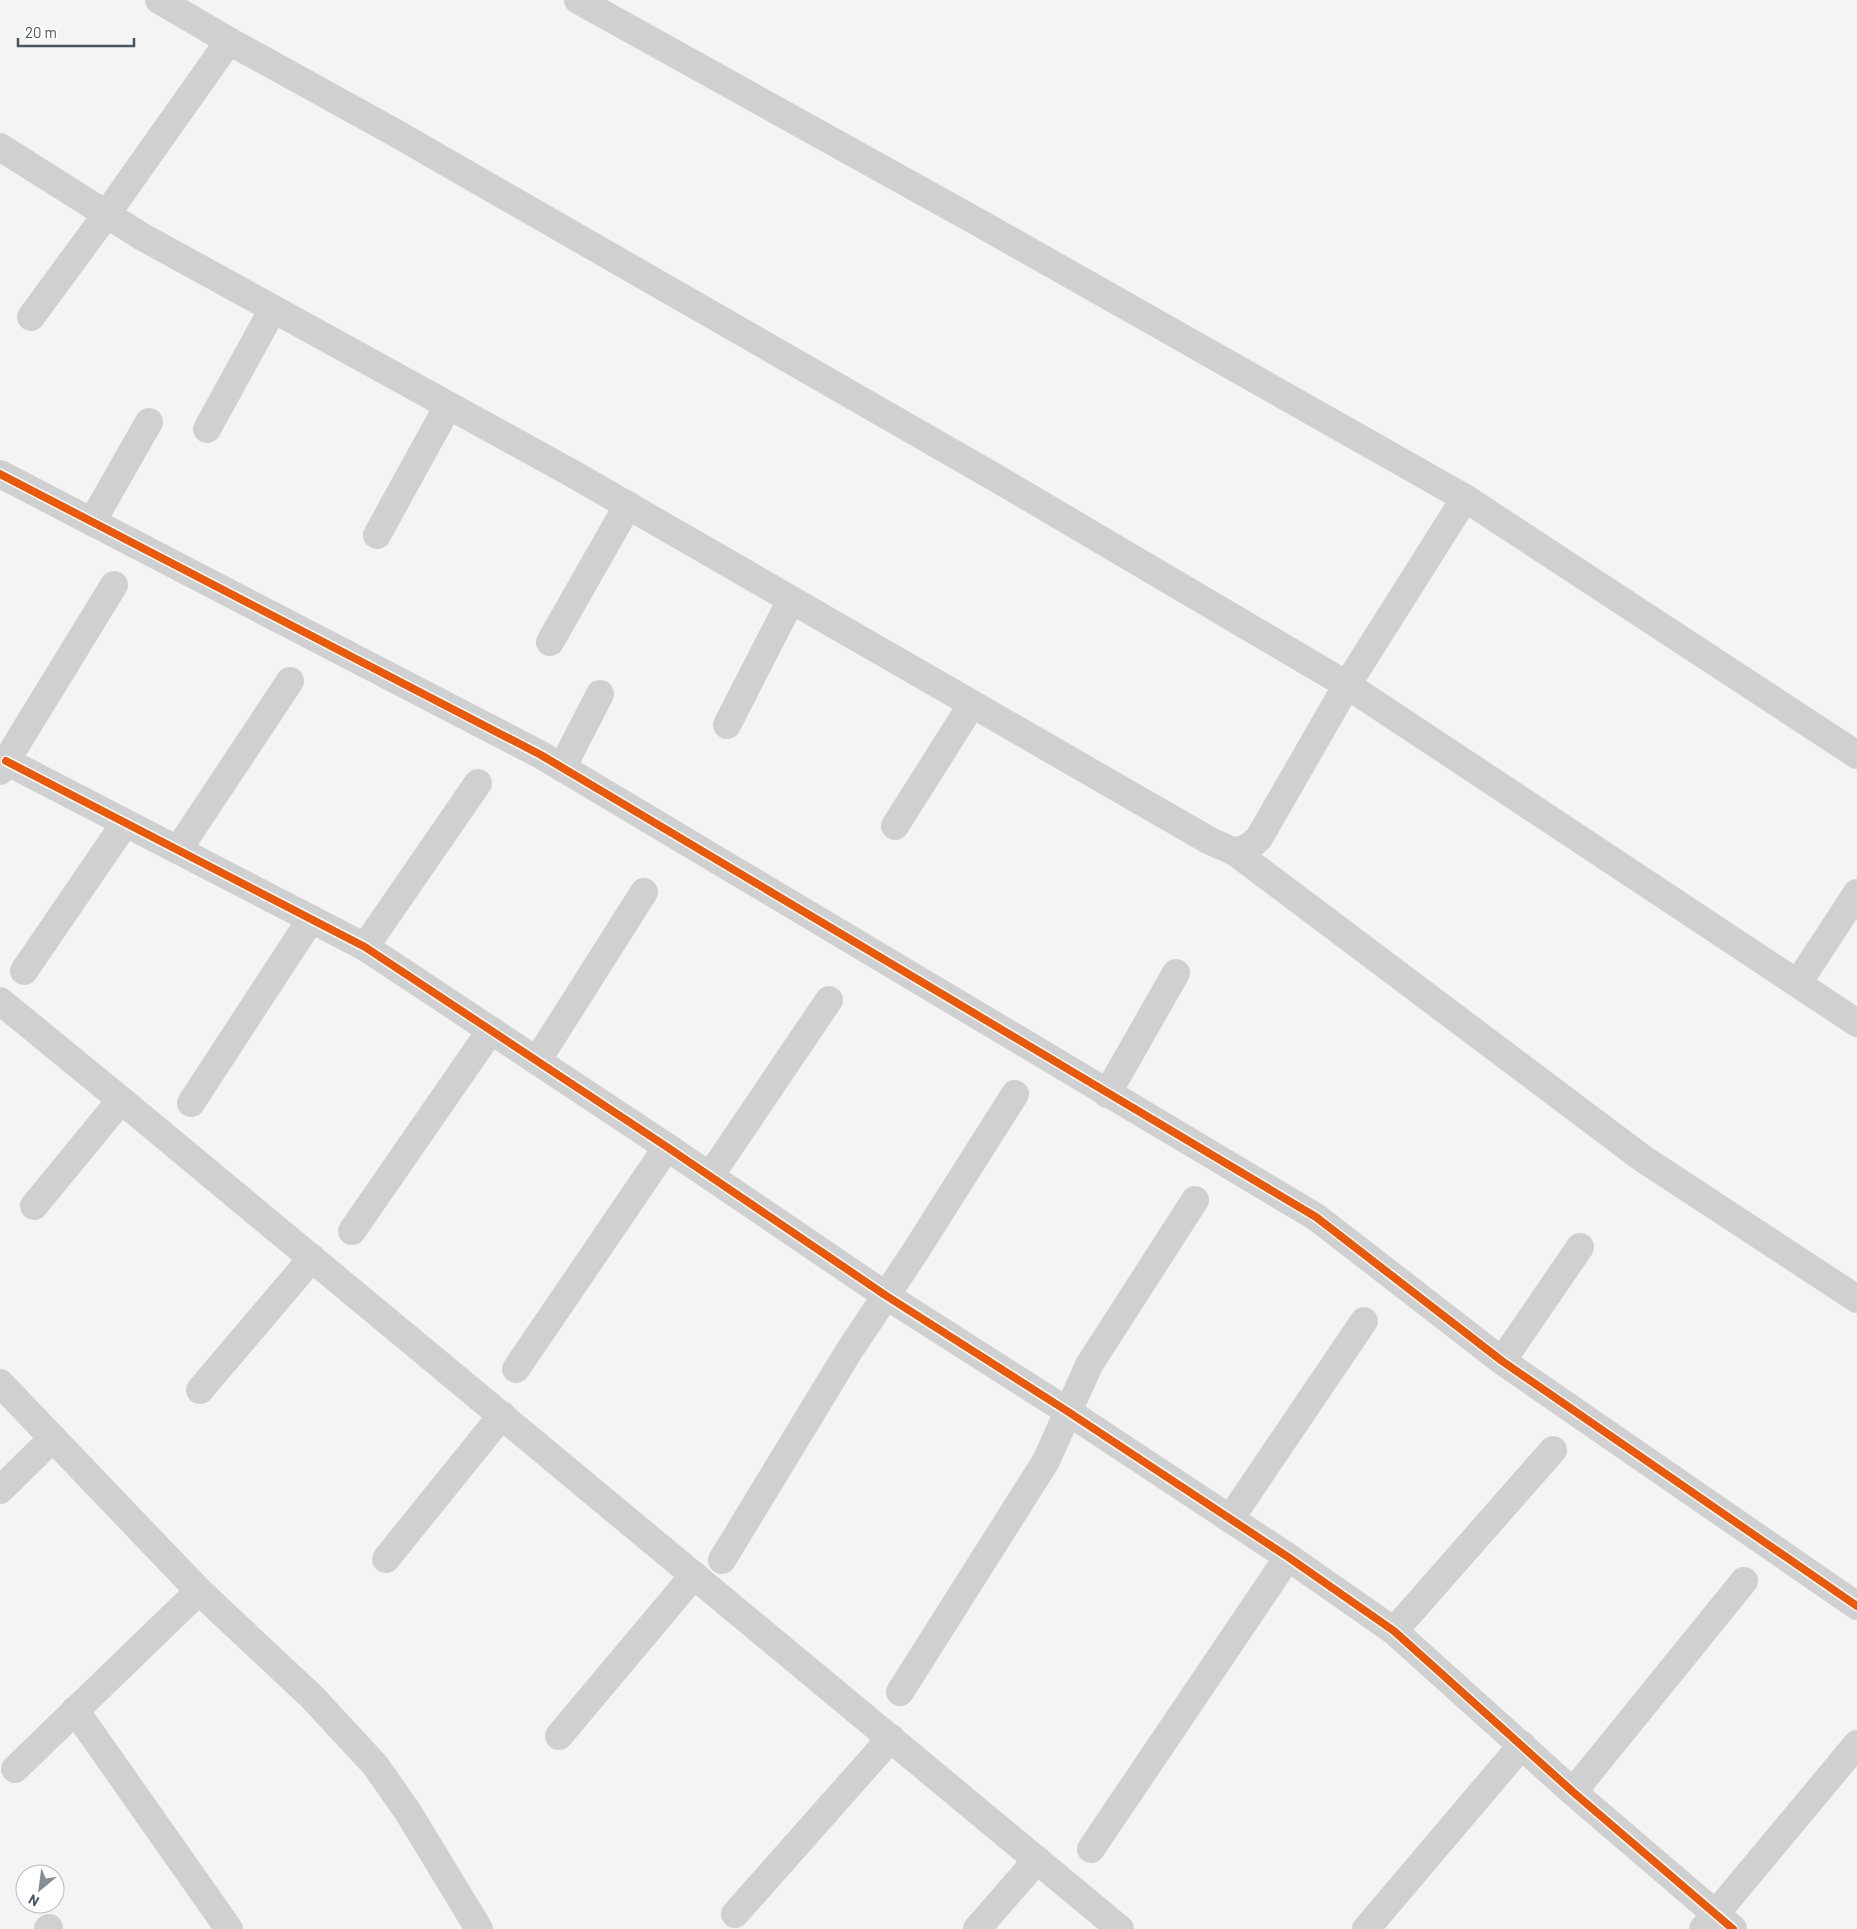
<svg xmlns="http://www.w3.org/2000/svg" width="1857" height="1929" font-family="Barlow,sans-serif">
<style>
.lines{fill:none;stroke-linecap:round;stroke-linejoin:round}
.minor{stroke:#ced0d2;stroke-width:28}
.cycleway-casing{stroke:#fff;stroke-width:11}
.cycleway{stroke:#e8590c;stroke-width:8}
</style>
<rect width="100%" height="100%" fill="#f4f4f4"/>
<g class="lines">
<g class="minor">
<polyline points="159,0 229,41 392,131 996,478 1347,685 1857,1023"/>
<polyline points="578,0 983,225 1465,498 1857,755"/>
<polyline points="0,147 141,236 575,475 1210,841 1235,852 1249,847 1259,838 1347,685 1465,498"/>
<polyline points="31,317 106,215 229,41"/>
<polyline points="207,429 273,309"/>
<polyline points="0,474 541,755 1316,1217 1502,1361 1857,1606"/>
<polyline points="92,522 149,422"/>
<polyline points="377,535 448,406"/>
<polyline points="550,642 628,505"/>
<polyline points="727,725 791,600"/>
<polyline points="6,761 365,947 667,1147 885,1295 1067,1411 1288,1557 1394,1631 1573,1792 1733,1929"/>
<polyline points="562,768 600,694"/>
<polyline points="0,771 114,585"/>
<polyline points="895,826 972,704"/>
<polyline points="178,850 290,681"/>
<polyline points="1235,852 1642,1158 1857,1299"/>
<polyline points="365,947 478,783"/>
<polyline points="24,971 125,823"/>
<polyline points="1798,983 1857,893"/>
<polyline points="0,1001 121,1100 1120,1929"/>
<polyline points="537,1061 644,892"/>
<polyline points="1107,1094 1176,973"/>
<polyline points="191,1103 311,919"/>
<polyline points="710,1176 829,1000"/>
<polyline points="34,1206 121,1100"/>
<polyline points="352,1231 491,1030"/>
<polyline points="1502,1361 1580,1247"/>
<polyline points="516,1369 667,1147"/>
<polyline points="0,1383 199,1591 312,1697 375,1765 408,1812 479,1929"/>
<polyline points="200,1390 312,1258"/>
<polyline points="0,1490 53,1438"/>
<polyline points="1230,1519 1364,1321"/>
<polyline points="386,1559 502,1415"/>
<polyline points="722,1560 849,1351 915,1252 1015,1094"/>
<polyline points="1394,1631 1553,1450"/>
<polyline points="900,1692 1046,1461 1089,1365 1195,1200"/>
<polyline points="75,1710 229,1929"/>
<polyline points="559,1736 694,1575"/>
<polyline points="15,1769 199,1591"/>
<polyline points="1573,1792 1744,1581"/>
<polyline points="1091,1849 1288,1557"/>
<polyline points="735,1914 891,1738"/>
<polyline points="48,1929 49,1928"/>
<polyline points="977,1929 1037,1860"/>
<polyline points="1366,1929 1522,1745"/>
<polyline points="1703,1929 1857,1744"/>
</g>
<g class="cycleway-casing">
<g id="cycleway">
<polyline points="0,474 541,755 1316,1217 1502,1361 1857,1606"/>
<polyline points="6,761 365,947 667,1147 885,1295 1067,1411 1288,1557 1394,1631 1573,1792 1733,1929"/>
</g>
</g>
<use href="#cycleway" class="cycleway"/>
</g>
<g transform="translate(40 1889) rotate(209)"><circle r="24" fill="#ffffff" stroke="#b7bbc0"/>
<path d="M0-4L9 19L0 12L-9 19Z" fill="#868d94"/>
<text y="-8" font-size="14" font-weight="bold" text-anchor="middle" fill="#4a5661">N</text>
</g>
<path d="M18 38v8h116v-8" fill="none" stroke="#4a5661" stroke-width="2.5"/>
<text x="25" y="38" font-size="15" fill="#4a5661" stroke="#ffffff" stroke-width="4" paint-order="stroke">20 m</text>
</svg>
